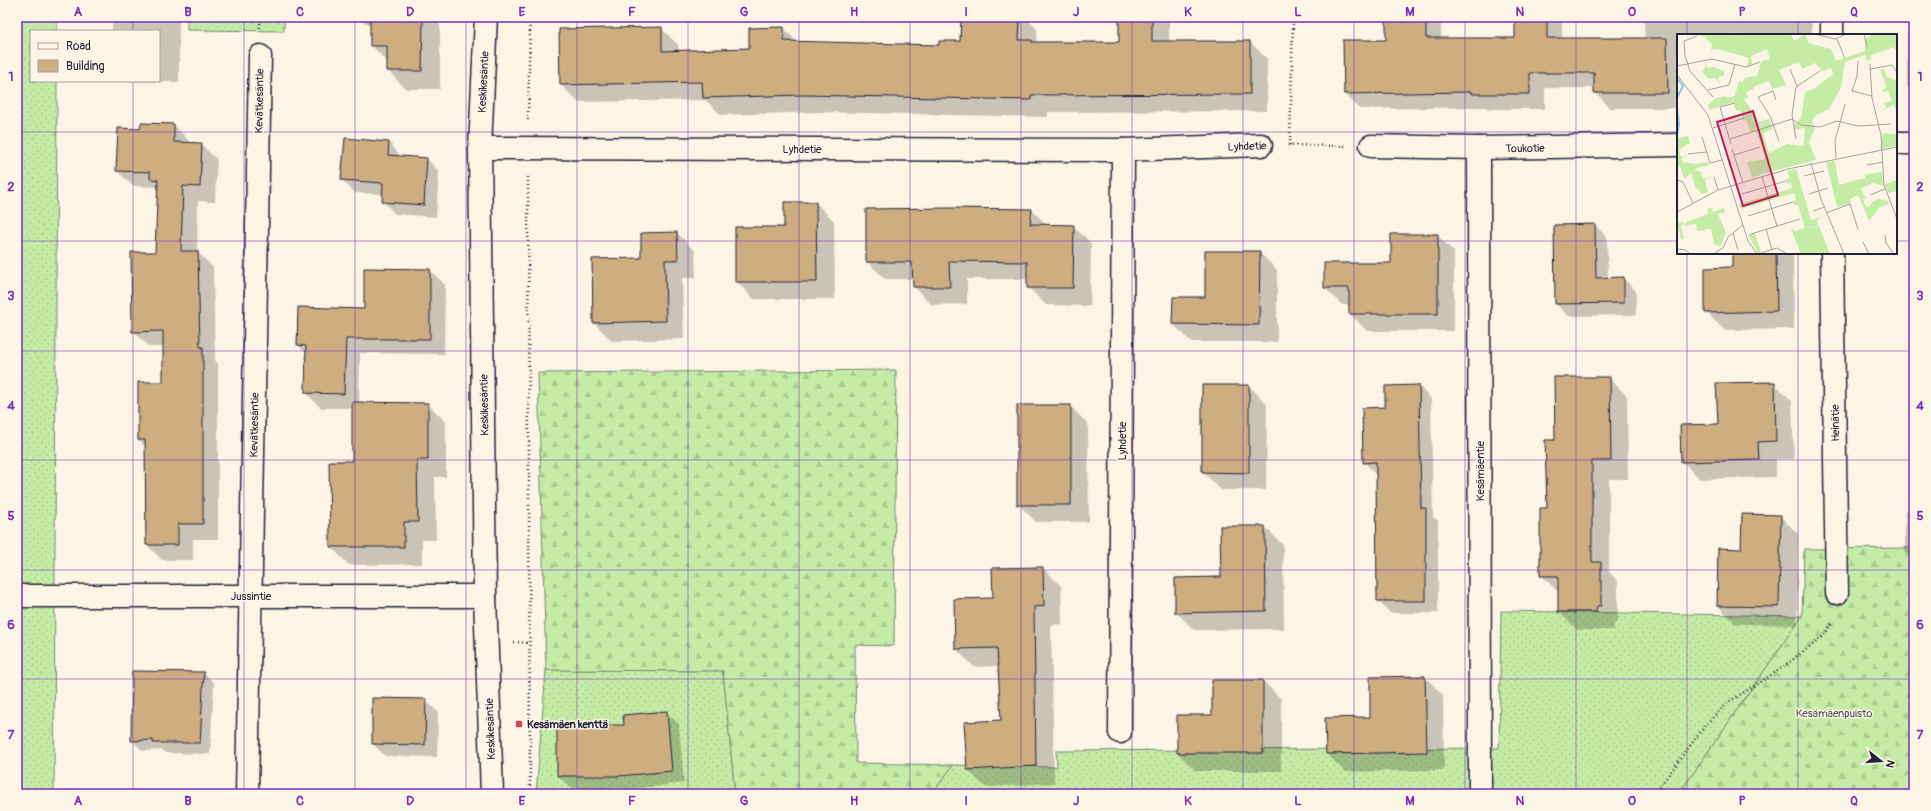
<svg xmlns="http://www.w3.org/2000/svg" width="1931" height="811" font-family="Pangolin,sans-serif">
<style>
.grass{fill:url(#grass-dots);stroke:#748770}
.forest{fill:url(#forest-firs);stroke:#748770}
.shadow{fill:#0003}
.building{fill:#cead81;stroke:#22223b}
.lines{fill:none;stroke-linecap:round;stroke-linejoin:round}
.street-casing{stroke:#22223b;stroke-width:25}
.secondary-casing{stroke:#22223b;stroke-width:25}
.path{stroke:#22223b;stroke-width:2.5;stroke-dasharray:1 3;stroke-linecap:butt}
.street{stroke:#fcf5e5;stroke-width:22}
.secondary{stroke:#fcf5e5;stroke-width:22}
.grid{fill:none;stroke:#7b2cbf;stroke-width:1;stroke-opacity:0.55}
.poi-dot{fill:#d1495b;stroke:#fcf5e5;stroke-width:1.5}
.labels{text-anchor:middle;stroke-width:3;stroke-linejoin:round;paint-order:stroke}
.street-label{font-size:11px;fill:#22223b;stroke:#fcf5e5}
.park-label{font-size:11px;fill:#4b5456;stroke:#fcf5e5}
.poi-label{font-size:11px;font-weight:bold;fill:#22223b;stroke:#fcf5e5;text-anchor:start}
.inset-river{fill:none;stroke:#8fc4ed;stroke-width:2}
.inset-road{fill:none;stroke:#a5a1a1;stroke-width:1}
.view{fill:#c2185b;fill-opacity:0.15;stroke:#c2185b;stroke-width:2}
.inset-edge{fill:none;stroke:#22223b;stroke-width:2}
.neatline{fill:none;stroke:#7b2cbf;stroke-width:1.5}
.grid-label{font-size:13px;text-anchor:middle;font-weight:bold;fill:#7b2cbf}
</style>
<defs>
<pattern id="grass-dots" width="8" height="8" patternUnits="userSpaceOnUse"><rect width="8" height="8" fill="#c5eca6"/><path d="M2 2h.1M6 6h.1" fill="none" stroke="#a9ca90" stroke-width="1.8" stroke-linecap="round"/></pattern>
<pattern id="forest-firs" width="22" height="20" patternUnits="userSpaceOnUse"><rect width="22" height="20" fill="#c5eca6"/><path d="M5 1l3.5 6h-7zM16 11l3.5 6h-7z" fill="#a9ca90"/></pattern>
</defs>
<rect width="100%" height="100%" fill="#fcf5e5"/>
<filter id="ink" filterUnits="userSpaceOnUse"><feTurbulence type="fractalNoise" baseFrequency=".025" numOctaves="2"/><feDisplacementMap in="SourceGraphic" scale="8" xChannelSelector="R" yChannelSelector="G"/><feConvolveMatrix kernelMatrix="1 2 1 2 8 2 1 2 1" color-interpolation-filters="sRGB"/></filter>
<g filter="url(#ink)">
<g class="grass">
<polygon points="17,17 57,17 57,31 31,31 31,81 57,81 54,794 17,794"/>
<polygon points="187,17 284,17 284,31 187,30"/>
<polygon points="1501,611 1802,616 1679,794 932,794 953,765 1057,767 1056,751 1499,748"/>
<polygon points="546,670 723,671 735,794 536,794"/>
</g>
<g class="forest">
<polygon points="896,370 894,646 855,645 856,763 953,765 932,794 735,794 723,671 546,670 538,373"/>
<polygon points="1914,548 1914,794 1679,794 1802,616 1804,549"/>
</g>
<g class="shadow">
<polygon points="112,17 179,17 179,82 130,82 129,81 159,81 159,31 112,31"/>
<polygon points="359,17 440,17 440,89 406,89 388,71 388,63 371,45 371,23 365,23"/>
<polygon points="962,17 1025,17 1037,29 1037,43 1120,43 1120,17 1166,17 1169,20 1169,42 1250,42 1267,59 1267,111 1048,112 1048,117 821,112 721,115 706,100 578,102 561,85 661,28 678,45 679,51 750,49 784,28 798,43 940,46 961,42"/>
<polygon points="1387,17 1441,17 1441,39 1516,39 1516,17 1562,17 1562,39 1645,39 1644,20 1712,20 1712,17 1811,17 1812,35 1678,35 1678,108 1610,108 1595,92 1595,88 1545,88 1545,109 1488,109 1486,107 1360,109 1345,94 1387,40"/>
<polygon points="1907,31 1914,31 1914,93 1907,86"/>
<polygon points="174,125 189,141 189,144 201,144 217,160 215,202 198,201 197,252 213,267 215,360 218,364 218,539 193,539 193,560 162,560 147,545 146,447 139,440 164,383 164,347 149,347 133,331 156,253 159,187 133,186 117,171 141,130"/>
<polygon points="389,142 401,157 426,158 439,171 436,217 395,214 383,201 383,194 355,193 342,180"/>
<polygon points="816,203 834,221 835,299 754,299 736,281 785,228"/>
<polygon points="867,210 1032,210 1047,225 1073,226 1091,243 1090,306 1046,305 1028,287 1028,279 967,279 967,304 932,305 914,287 914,279 885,279 867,261"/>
<polygon points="1595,225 1607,237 1608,279 1623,278 1636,291 1636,315 1568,316 1556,304"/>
<polygon points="677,233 695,251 696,278 682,278 684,339 612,341 594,323 642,259 642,234"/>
<polygon points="1437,235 1454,252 1454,331 1367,331 1350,314 1350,305 1342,305 1325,288 1392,264"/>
<polygon points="1259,252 1277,270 1277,342 1191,342 1173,324"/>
<polygon points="1733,253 1793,253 1794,329 1724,330 1706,312 1733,268"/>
<polygon points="430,270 445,285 444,354 360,353 359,403 428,404 446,422 446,477 435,477 436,540 422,540 422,564 349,565 331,547 353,462 353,408 321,408 306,393 307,354 298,345 365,310"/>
<polygon points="1609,378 1627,396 1628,479 1609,479 1609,572 1618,581 1618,623 1614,623 1614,630 1577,630 1559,612 1559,593 1541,575 1556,441"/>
<polygon points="1774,383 1792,401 1794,459 1776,459 1776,477 1700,479 1682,461 1719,425"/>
<polygon points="1203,386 1249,386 1267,404 1266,490 1221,490 1203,472"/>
<polygon points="1419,386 1431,399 1433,517 1438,521 1438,613 1390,613 1378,601 1376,475 1364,462"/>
<polygon points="1070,406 1088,424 1089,522 1036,522 1018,504"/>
<polygon points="1905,510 1914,510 1914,560 1905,551"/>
<polygon points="1780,516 1798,534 1797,625 1736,624 1718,606 1719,550 1742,550"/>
<polygon points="1221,527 1265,527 1283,545 1284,629 1194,630 1176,612 1222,578"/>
<polygon points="1043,568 1061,586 1062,624 1051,625 1054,783 985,787 967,769 1002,721 999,666 974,667 956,649 994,599"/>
<polygon points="204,673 214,683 210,754 165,753 162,750 143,751 132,740"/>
<polygon points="1425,677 1443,695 1444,770 1345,772 1327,754 1326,719 1371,718"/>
<polygon points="1263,681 1281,699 1281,771 1196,771 1178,753"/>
<polygon points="425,700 438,712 437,757 385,756 373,744"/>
<polygon points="666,712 679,724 684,783 632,789 571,788 558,776 625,726"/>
</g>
<g class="building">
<polygon points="370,17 423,17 422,71 387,71 387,46 370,46"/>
<polygon points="961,17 1020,17 1019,40 1032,40 1032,42 1119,42 1119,17 1152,17 1152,41 1250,41 1250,94 1031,95 1031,100 803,95 703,98 702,82 560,85 559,29 662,27 662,51 749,48 749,28 784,27 784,41 939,45 939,41 960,41"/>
<polygon points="1386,17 1426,17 1426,38 1515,38 1515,17 1547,17 1547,38 1667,38 1668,93 1594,93 1594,73 1530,73 1530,94 1472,94 1472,92 1344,94 1343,40 1386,40"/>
<polygon points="141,123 174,124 174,142 202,143 200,187 183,186 181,251 198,251 200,347 203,347 203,524 178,524 178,545 146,545 145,440 138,440 138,382 163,382 163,331 132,332 131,252 155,252 158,180 150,179 150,172 116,171 118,128 140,129"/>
<polygon points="345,138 389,142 388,155 427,158 424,205 382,202 383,183 341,180"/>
<polygon points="784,202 816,202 817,282 735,282 735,227 784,227"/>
<polygon points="949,208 1032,209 1030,224 1074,225 1073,288 1027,288 1027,262 949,261 950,287 913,287 912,262 866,262 866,209"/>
<polygon points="1595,224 1596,278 1624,277 1624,303 1555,304 1554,225"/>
<polygon points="677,232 678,260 665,260 666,321 593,323 592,259 641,258 641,233"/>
<polygon points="1391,234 1438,234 1438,314 1349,314 1349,288 1324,288 1324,263 1391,263"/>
<polygon points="1205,251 1260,251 1259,325 1172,324 1173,297 1205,297"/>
<polygon points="1732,253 1776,253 1777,311 1705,313 1705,268 1732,267"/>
<polygon points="364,268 430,269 430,339 346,339 344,394 305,393 306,346 297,345 298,307 364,309"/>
<polygon points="1554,377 1610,377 1611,461 1592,461 1592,562 1601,562 1601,606 1597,606 1596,612 1558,612 1558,576 1540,576 1540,508 1547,508 1545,440 1555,440"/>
<polygon points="1775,382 1776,441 1758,442 1759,460 1681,462 1680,425 1718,424 1716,383"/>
<polygon points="1202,385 1249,385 1249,473 1202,472"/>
<polygon points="1419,385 1421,508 1426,508 1426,601 1377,601 1376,462 1363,463 1362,408 1385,407 1385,386"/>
<polygon points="352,402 428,403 428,460 417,460 418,522 404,522 404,547 330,547 329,461 352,461"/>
<rect x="1017" y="405" width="54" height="100"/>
<polygon points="1742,514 1781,515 1779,607 1717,606 1718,548 1741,549"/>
<polygon points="1220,526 1265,526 1266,611 1175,613 1175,578 1221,577"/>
<polygon points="1043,567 1044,606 1034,607 1036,766 967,770 964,722 1001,720 997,648 955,649 954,599 993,598 992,568"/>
<polygon points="132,671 204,672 200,743 153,743 153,740 131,741"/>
<polygon points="1425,676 1427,752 1326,754 1325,718 1370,717 1370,677"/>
<polygon points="1212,680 1263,680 1263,753 1177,753 1177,715 1212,715"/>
<polygon points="372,698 426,699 425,745 372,744"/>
<polygon points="667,711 672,771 619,776 557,776 557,725 624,725 623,715"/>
</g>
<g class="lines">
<g class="street-casing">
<g id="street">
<polyline points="1832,35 1832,17"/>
<polyline points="1896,143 1914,143"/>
<polyline points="1371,146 1479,148 1678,145"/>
<polyline points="480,148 1123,150 1261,145"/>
<polyline points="1479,148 1480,794"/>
<polyline points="1832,253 1837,593"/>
<polyline points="17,596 485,596"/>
<polyline points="1120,732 1123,150"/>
<polyline points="247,794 260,56"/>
</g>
</g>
<g class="secondary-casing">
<polyline id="secondary" points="486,17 480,148 485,596 492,794"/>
</g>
<g class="path">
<polyline points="260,28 260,17"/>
<polyline points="528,120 530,17"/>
<polyline points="1288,145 1345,146"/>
<polyline points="1290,145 1293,17"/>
<polyline points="528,177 530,794"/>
<polyline points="514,642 529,643"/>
<polyline points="1654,794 1707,723 1730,701 1779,670 1824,636 1833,621"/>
</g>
<use href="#street" class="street"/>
<use href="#secondary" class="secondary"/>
</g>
</g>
<path class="grid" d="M133 17V31M244 17V794M355 17V794M466 17V794M577 17V794M688 17V794M799 17V794M910 17V794M1021 17V794M1132 17V794M1243 17V794M1354 17V794M1465 17V794M1576 17V794M1687 17V35M1798 17V35M133 81V794M17 132H1678M1896 132H1914M17 241H1678M1896 241H1914M1687 253V794M1798 253V794M17 351H1914M17 460H1914M17 570H1914M17 679H1914"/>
<rect class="poi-dot" x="515" y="720" width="8" height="8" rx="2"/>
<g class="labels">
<g class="street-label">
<text transform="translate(483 82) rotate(-87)" y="4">Keskikesäntie</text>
<text transform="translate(259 101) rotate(-89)" y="4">Kevätkesäntie</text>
<text transform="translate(1247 146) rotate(-2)" y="4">Lyhdetie</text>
<text transform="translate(1525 148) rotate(-1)" y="4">Toukotie</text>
<text x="802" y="153">Lyhdetie</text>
<text transform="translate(484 405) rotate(-91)" y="4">Keskikesäntie</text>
<text transform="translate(1835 423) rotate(-91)" y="4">Heinätie</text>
<text transform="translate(254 425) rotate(-89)" y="4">Kevätkesäntie</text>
<text transform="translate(1122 441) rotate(-90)" y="4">Lyhdetie</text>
<text transform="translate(1480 471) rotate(-90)" y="4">Kesämäentie</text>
<text x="251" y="600">Jussintie</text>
<text transform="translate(490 729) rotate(-92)" y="4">Keskikesäntie</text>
</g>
<g class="park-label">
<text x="1834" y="717">Kesämäenpuisto</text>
</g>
<g class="poi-label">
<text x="527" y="728">Kesämäen kenttä</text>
</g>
</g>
<g transform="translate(1677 34)">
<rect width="220" height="220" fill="#fcf5e5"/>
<path d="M28 27 30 34 36 33 48 38 46 42 41 43 43 52 39 44 32 45 25 38 28 34ZM207 35 210 43 220 47V79L217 71 201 78 209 74 207 69 215 67 211 57 206 58V55L210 54 203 36ZM50 62V64L58 62 56 68 33 76 31 71 39 64ZM69 85 89 91 94 90 96 95 86 99 92 119 110 110 126 112 127 106 132 108 139 126 88 139 86 131 93 123 87 120 79 97 73 98ZM206 99 220 100V112L203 115ZM11 102 13 109 2 116 4 123 10 122 4 125 6 128 19 130 31 128 32 131 20 134 7 145 3 132 0 133V104ZM158 127 162 151 188 144V141L205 138 206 152 196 149 184 154 187 162 191 163 186 165 189 173 194 171 189 179 181 161 173 165 174 169 160 173 149 128ZM119 135 134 186 148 182 140 186 141 192 128 194 121 171H117L116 167 119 166 117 159 64 175 62 170 115 154 114 149 110 150 109 145 113 144 110 137ZM9 188 4 192 7 205H4L0 189Z" fill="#c5eca6"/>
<path d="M16 0H114L117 7 128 0 132 9 154 15 159 27 188 17V5L196 0H220V20L217 13 194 21V25L190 27 188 21 168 28 164 54 152 75 139 81 135 87 138 95 132 108 127 106 128 94 117 96V90L124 85 128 58 138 54 156 40 154 34 145 37 138 29 125 35 122 28 102 36 109 51 95 55 92 47 76 53 77 55 69 58 71 64 67 65 82 88 92 85 94 90 89 91 66 86 63 76 59 77 56 68 62 47 66 48 67 44 80 42 84 27 93 25 90 15 74 22 75 30 70 33 72 24 41 15 34 16 35 11 28 3ZM87 120 93 122 94 128 86 132 88 139 75 144 70 128 88 125ZM17 136 24 138 26 145 36 142 28 146 31 158 25 160 18 152 14 139ZM220 146V157L211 159 208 150ZM201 165 211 167 212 170 202 174 192 187 189 179 195 168ZM125 172 133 194 142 192 153 220H124L114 195 116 194 117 197 128 194ZM35 174 36 178 47 174 48 178 41 180 49 199 43 213 37 210 34 195 20 197 19 190 8 192 9 188 31 180 30 175ZM71 200H78L84 218 81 220Z" fill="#c5eca6"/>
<path d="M113 117 116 127 98 133 95 122Z" fill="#c5eca6"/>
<path class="inset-river" d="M0 44 6 52 0 64M0 75 2 90 0 101"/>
<path class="inset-road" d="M137 0 158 5 169 0M187 0 190 13M20 2 7 7 8 22 13 37 36 63M160 5 168 25M181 27 180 42 175 57 195 62M193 30 195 64 204 101 207 151 220 185M0 32 35 25 69 33 83 28M113 35 120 52M194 35 215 31 219 37M0 41 31 81 71 207 80 220M31 56 52 51 58 30M99 66 96 57 81 63 93 82 102 107M115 85 124 91 143 93 160 87 181 92 214 90M36 94 67 84M25 103 33 129 45 126M53 105 115 85M119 105 115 81 119 53 143 37M54 110 43 73 58 69M55 115 66 149M11 120 29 118M57 121 83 113M159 124 158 107 168 70M134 129 144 165 167 220M190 131 206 128M127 142 147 137M37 143 41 156M85 143 100 192M0 146 6 148 16 169M65 160 109 147M132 160 151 154M193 161 208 155M136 177 148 173M0 178 41 156 111 135 220 113M149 179 173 170 181 195M71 182 116 168M89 195 95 216M56 199 61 216M74 200 123 185M208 201 209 209 217 220M186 208 192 220M0 215 9 216 13 220M41 220 39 218 46 214 51 203 66 191M81 220 100 214 110 220"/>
<path class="view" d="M76 77 101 161 66 172 40 88Z"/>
<rect width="220" height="220" class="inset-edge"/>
</g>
<rect width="1931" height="811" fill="none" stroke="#fcf5e5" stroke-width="44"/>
<rect x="30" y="30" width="130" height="52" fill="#fcf5e5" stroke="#a5a1a1"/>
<rect x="38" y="43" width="20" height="6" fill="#fcf5e5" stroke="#a5a1a1"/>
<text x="66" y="50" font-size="12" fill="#22223b">Road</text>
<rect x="38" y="60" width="20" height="12" fill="#cead81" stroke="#a5a1a1"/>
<text x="66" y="70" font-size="12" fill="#22223b">Building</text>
<g transform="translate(1881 761) rotate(107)" stroke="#fcf5e5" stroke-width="3" paint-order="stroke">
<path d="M0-3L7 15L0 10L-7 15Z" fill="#22223b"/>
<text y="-6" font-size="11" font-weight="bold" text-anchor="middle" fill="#22223b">N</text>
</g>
<rect x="22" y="22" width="1887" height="767" class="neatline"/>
<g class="grid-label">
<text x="78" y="16">A</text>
<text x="188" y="16">B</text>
<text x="300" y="16">C</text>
<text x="410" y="16">D</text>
<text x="522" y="16">E</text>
<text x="632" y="16">F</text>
<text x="744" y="16">G</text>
<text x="854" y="16">H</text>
<text x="966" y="16">I</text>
<text x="1076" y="16">J</text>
<text x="1188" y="16">K</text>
<text x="1298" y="16">L</text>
<text x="1410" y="16">M</text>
<text x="1520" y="16">N</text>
<text x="1632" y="16">O</text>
<text x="1742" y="16">P</text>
<text x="1854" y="16">Q</text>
<text x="11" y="81">1</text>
<text x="1920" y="81">1</text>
<text x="11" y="191">2</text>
<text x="1920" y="191">2</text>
<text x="11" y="300">3</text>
<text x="1920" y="300">3</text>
<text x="11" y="410">4</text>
<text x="1920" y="410">4</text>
<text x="11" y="520">5</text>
<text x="1920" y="520">5</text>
<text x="11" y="629">6</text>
<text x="1920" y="629">6</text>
<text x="11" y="739">7</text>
<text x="1920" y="739">7</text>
<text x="78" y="805">A</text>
<text x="188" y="805">B</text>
<text x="300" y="805">C</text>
<text x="410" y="805">D</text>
<text x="522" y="805">E</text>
<text x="632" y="805">F</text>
<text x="744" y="805">G</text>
<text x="854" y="805">H</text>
<text x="966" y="805">I</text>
<text x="1076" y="805">J</text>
<text x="1188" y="805">K</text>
<text x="1298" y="805">L</text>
<text x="1410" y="805">M</text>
<text x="1520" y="805">N</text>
<text x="1632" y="805">O</text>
<text x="1742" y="805">P</text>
<text x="1854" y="805">Q</text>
</g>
</svg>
